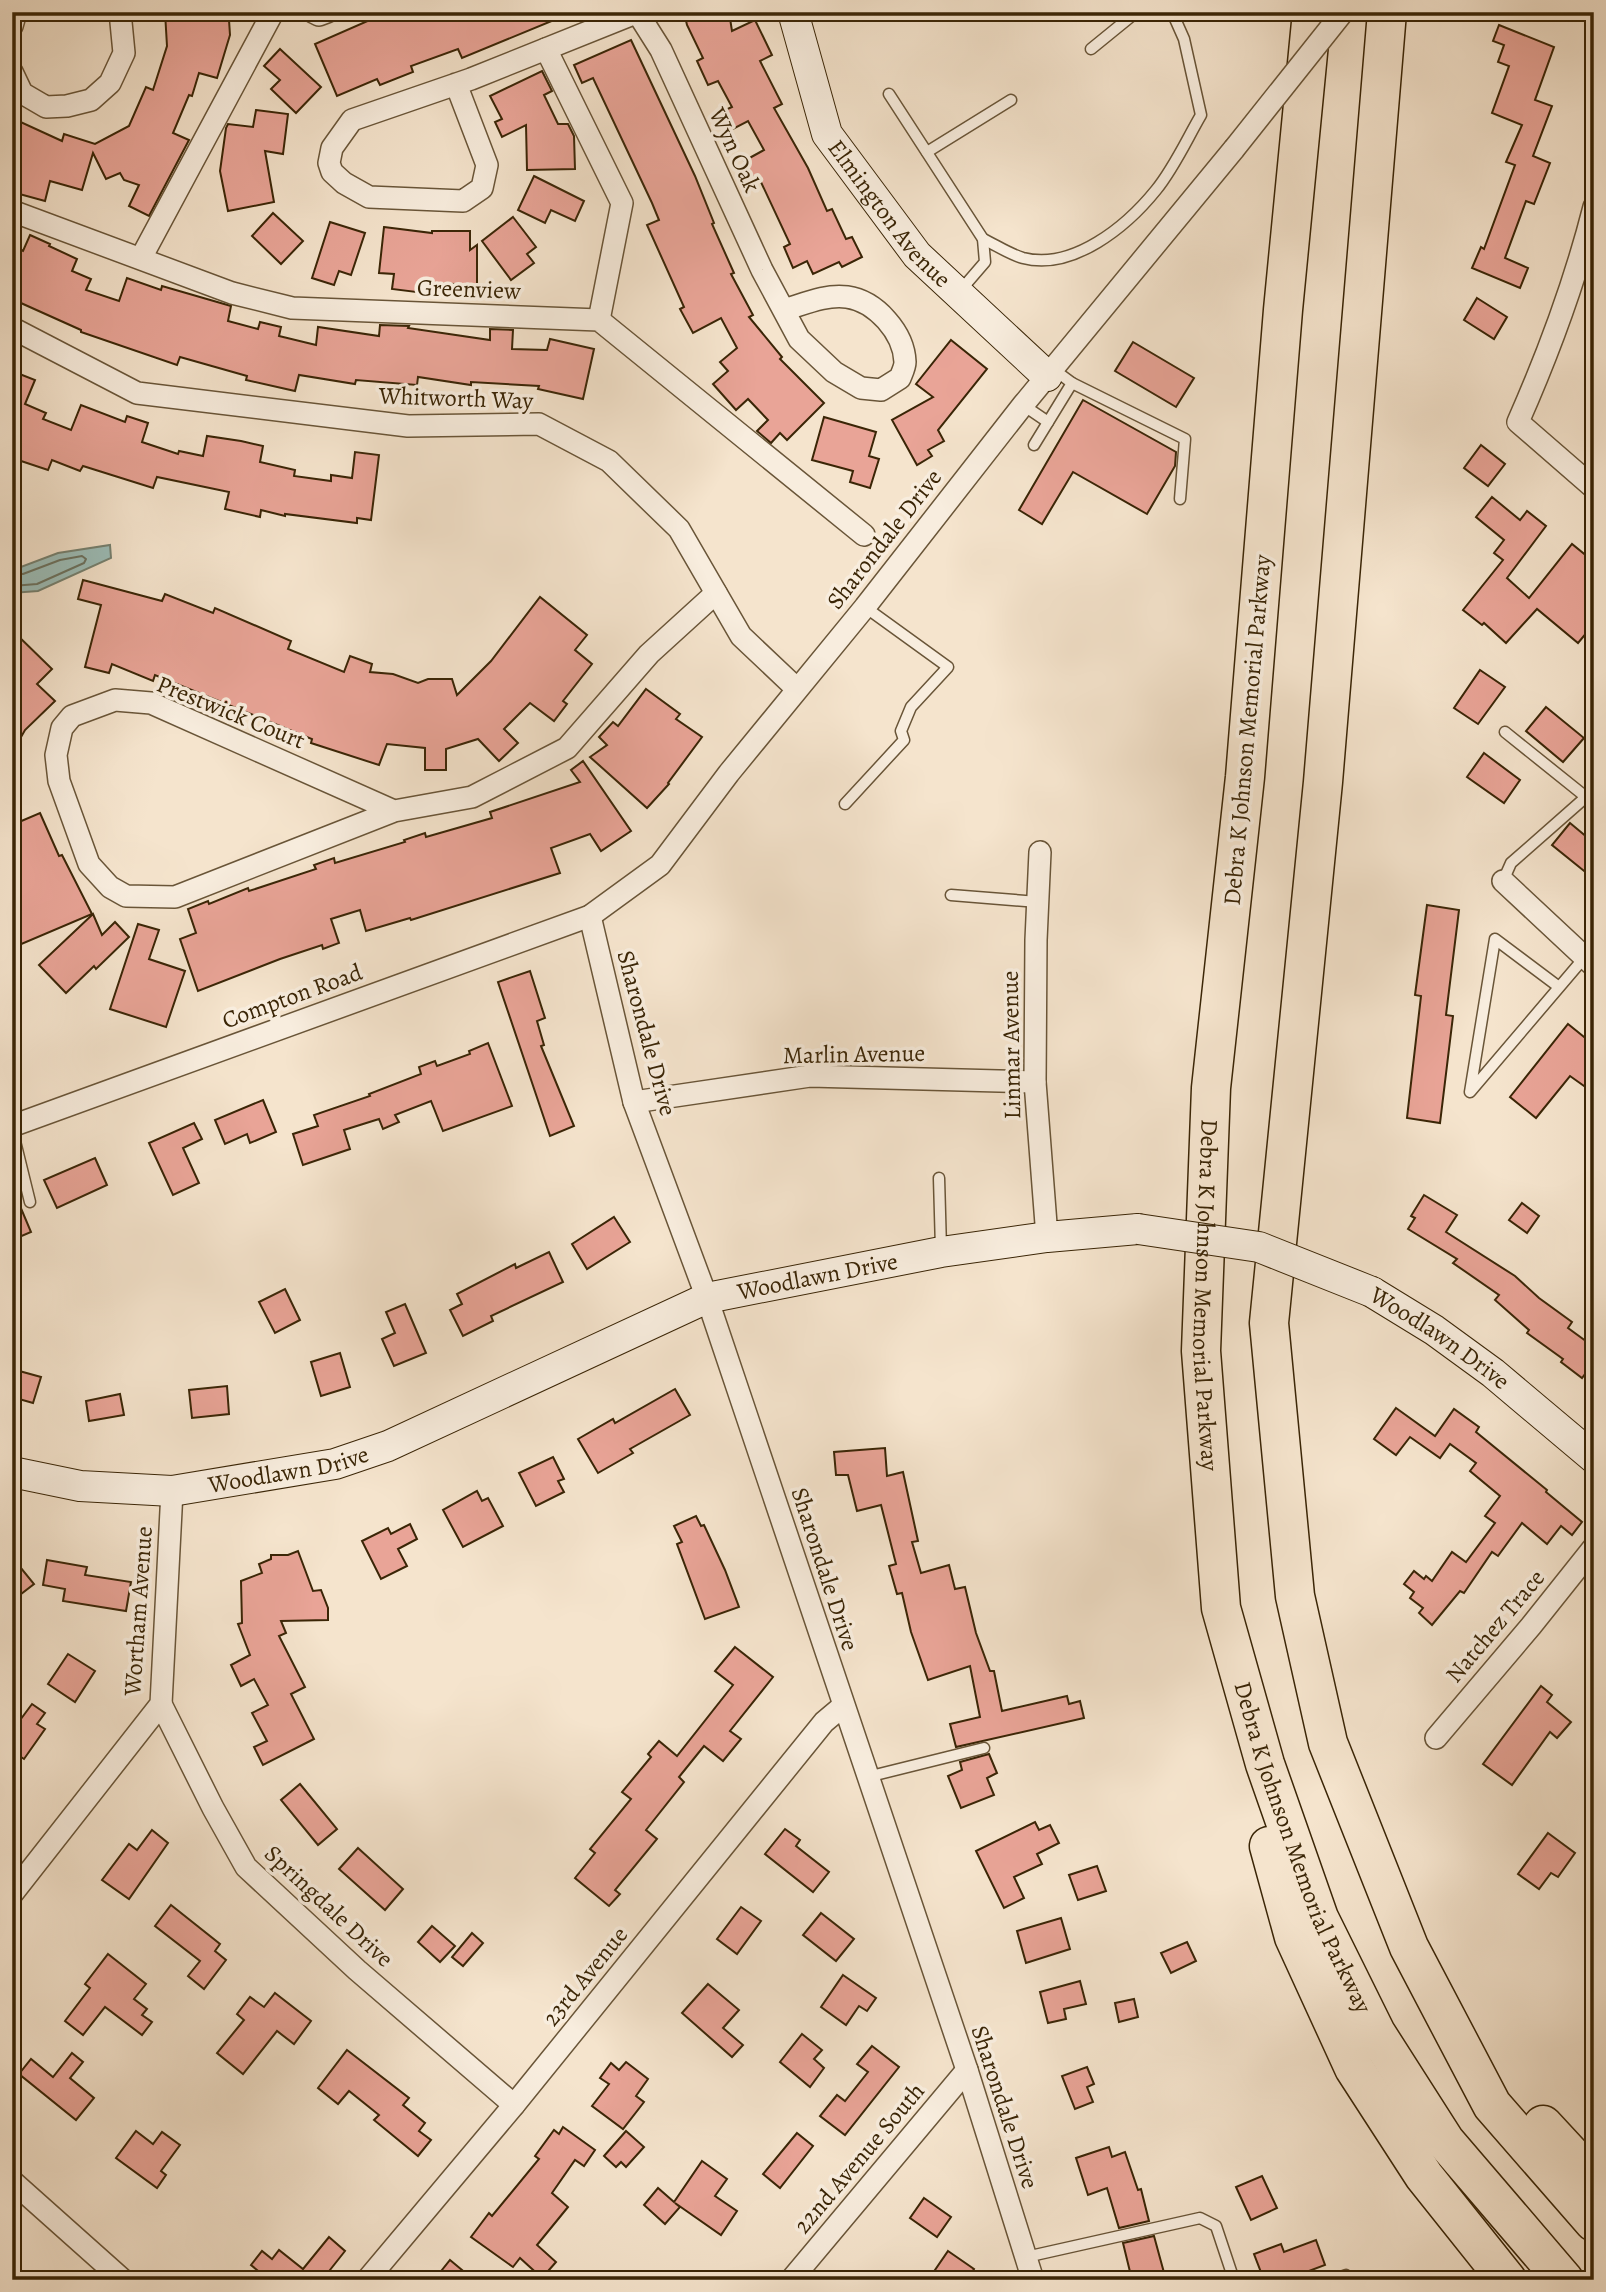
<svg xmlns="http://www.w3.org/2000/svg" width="1606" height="2292" font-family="Alegreya,serif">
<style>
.water{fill:#9cbeb9;stroke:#758171;stroke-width:2}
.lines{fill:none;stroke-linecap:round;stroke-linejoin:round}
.shore{stroke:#6b7260;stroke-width:2}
.building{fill:#e9a497;stroke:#3a2506;stroke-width:2}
.lane-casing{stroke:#695538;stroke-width:13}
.street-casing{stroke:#695538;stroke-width:24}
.secondary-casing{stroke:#3a2506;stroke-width:32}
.highway-casing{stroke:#3a2506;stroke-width:41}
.lane{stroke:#f8edde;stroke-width:10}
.street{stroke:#f8edde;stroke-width:21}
.secondary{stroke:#f8edde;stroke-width:30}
.highway{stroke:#f5e4cd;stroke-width:38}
.street-bridge-casing{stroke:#695538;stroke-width:24;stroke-linecap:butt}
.secondary-bridge-casing{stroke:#3a2506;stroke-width:32;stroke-linecap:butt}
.street-bridge{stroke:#f8edde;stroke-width:21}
.secondary-bridge{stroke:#f8edde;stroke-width:30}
.labels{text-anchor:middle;stroke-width:7;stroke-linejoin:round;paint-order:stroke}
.street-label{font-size:24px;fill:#3a2506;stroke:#f8edde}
</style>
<rect width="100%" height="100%" fill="#f5e4cd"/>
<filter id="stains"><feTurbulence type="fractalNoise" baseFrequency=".00286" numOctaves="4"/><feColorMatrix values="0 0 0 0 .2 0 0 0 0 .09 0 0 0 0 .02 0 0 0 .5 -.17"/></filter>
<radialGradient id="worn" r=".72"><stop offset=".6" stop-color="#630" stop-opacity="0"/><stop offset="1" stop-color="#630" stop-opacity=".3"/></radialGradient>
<polygon class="water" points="110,545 111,558 38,591 12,593 12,565 21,567 58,553"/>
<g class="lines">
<polyline class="shore" points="12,573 23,574 60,560 82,556 86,559 84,563 37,584 12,586"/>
</g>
<g class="building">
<polygon points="165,12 218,12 218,20 229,20 230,35 217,78 199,73 192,96 189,95 173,133 189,140 149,216 129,206 139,185 124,180 120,173 106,179 93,153 82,190 50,181 45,201 12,192 12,118 62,141 64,134 95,144 129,126 146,87 153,90 167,46"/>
<polygon points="367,12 571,12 571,13 462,58 458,49 411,66 413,72 380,85 377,79 337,96 315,44 370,20"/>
<polygon points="684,12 729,12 732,31 755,20 772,55 760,61 782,104 774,108 808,168 827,211 832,209 846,239 852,237 862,257 842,267 839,262 813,274 807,261 793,268 784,247 790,244 760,180 756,182 744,161 764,150 748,121 731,130 721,112 732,107 718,81 708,85 697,61 703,58 687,25"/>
<polygon points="1499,25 1554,47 1535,100 1552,106 1533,156 1550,163 1534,204 1526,201 1505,258 1528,268 1520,288 1472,268 1481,247 1484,249 1515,165 1506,162 1522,125 1492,113 1509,66 1498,62 1504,45 1493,41"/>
<polygon points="631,40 695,176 714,223 712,224 734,273 731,274 753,315 749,317 782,357 780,359 824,403 787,440 780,433 771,443 757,431 768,420 748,399 736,410 713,384 728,371 720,362 737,348 721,318 693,333 680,309 684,307 647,225 659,220 652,203 593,78 582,83 574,65"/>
<polygon points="280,49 321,87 296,113 271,89 280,80 264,66"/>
<polygon points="542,71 552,91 544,95 558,124 568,124 574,136 575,169 527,170 526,125 502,137 495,122 502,119 490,96"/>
<polygon points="256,110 288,114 283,154 265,151 274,202 228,211 220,171 226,128 228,124 253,127"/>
<polygon points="534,176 584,201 575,221 551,210 545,223 518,210"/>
<polygon points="273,213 303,241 281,264 252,236"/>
<polygon points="513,217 536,247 527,254 534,263 511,280 482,241"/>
<polygon points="330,222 365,233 351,275 339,271 334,285 312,278"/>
<polygon points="384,227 432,233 432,231 470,231 470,250 477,245 477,290 453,290 454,284 417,283 416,292 392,289 394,274 379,273"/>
<polygon points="30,235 50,244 49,246 77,259 72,271 91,279 86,290 119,301 127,278 161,290 162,286 231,306 228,321 258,329 260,322 281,327 279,336 316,345 318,327 379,336 380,325 409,326 408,328 490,340 490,329 513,330 512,349 547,350 550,339 594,349 583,399 538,389 539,386 471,382 471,385 418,377 417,385 356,380 355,384 299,375 295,391 246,380 247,376 180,357 177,365 81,332 81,330 12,299 12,246 23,251"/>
<polygon points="1477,298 1507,317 1494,339 1464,320"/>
<polygon points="951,340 987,369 938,430 944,441 928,450 932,456 917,465 892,420 933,397 916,384"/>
<polygon points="1133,342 1194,378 1176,407 1115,371"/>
<polygon points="12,371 35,380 25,404 46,413 43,419 71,430 81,405 125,422 127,416 148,423 142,442 178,454 179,451 203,456 207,436 241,441 263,446 260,462 295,470 294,476 331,481 331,475 352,478 355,452 379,455 371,520 357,518 357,523 285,514 285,516 261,510 260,517 225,509 229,492 157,477 153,488 83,466 80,471 52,460 48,470 12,458"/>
<polygon points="1083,400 1176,452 1175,466 1147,514 1073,472 1042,524 1019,510"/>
<polygon points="824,417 876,432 869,456 879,459 870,488 850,482 853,471 812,460"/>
<polygon points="1481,445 1505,464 1488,486 1464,468"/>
<polygon points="1492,497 1520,520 1527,511 1546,526 1507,578 1529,598 1572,544 1594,562 1594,624 1578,643 1537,609 1506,643 1484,623 1482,625 1463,610 1503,560 1494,553 1504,540 1476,517"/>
<polygon points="83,580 162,601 165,594 213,613 215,608 291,641 288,649 344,672 350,656 372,664 370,672 393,674 418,683 428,679 452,679 457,695 491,661 540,597 587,635 575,650 592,664 563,701 567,704 554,721 530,703 504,729 518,743 499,761 478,739 446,749 446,770 425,770 425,748 387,744 379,765 311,743 312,739 155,675 153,681 112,664 109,673 85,667 101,605 78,599"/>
<polygon points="12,630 52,669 37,684 55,701 25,730 12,753"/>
<polygon points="1480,670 1505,687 1478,724 1454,708"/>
<polygon points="646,689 680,714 676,719 702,737 668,783 669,784 647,808 590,757 607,745 599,737 613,722 618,726"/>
<polygon points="1546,707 1584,738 1563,762 1526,731"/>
<polygon points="1484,753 1520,780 1504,803 1467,777"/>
<polygon points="583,761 631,831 601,851 590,834 551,848 560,873 411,920 410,918 366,931 360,910 331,919 339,943 323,949 322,945 280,959 198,991 180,939 196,933 188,909 208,901 209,904 248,888 249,891 316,869 314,865 334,858 335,863 405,842 404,840 425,833 426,837 492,818 490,812 580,782 571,770"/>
<polygon points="40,813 59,856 62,855 92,914 12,948 12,825"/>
<polygon points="1570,823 1594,843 1594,879 1552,845"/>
<polygon points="1427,905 1459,910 1446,1015 1453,1016 1440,1123 1407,1118 1421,996 1415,995"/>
<polygon points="93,914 102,935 115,922 129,937 96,969 94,966 66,993 39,965"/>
<polygon points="138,924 159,930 149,959 185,971 166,1027 110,1009"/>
<polygon points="530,971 545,1018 537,1021 544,1045 541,1046 574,1126 550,1136 498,982"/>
<polygon points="1568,1024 1594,1045 1594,1093 1570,1076 1536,1118 1510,1097"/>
<polygon points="488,1043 512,1106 443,1131 431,1101 395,1115 399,1122 383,1129 379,1119 344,1130 350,1149 303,1165 293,1134 318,1126 314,1115 370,1096 369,1094 421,1074 419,1067 435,1061 437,1066 470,1054 469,1051"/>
<polygon points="263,1100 276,1132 250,1143 247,1134 225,1144 215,1120"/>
<polygon points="194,1123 202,1139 183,1148 199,1183 173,1195 149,1143"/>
<polygon points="95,1158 107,1185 57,1208 44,1180"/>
<polygon points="12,1187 31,1232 17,1238 12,1228"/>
<polygon points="1424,1195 1457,1215 1446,1232 1515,1276 1539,1298 1572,1322 1568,1328 1594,1347 1594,1362 1582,1378 1561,1362 1563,1359 1527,1333 1529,1330 1495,1300 1499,1295 1453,1263 1457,1259 1408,1229 1415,1218 1411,1216"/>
<polygon points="1522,1203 1539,1216 1527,1233 1509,1220"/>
<polygon points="614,1217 630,1242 587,1269 572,1244"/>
<polygon points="549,1252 563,1282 491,1316 493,1321 463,1336 450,1310 462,1304 457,1294 515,1264 516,1268"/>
<polygon points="285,1289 300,1320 275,1333 259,1302"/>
<polygon points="405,1304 426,1353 394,1366 382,1339 395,1333 386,1312"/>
<polygon points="340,1353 350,1387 321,1396 311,1362"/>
<polygon points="12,1369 41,1377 33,1403 12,1397"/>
<polygon points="227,1386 229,1414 192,1418 189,1390"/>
<polygon points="675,1389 690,1415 630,1449 633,1453 598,1473 578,1439 613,1419 615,1423"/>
<polygon points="120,1394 124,1415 89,1421 86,1401"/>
<polygon points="1396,1408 1435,1436 1454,1409 1479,1427 1476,1432 1547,1490 1546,1492 1582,1522 1572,1535 1561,1526 1547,1544 1522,1523 1498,1556 1492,1552 1464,1593 1460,1591 1432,1625 1419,1613 1423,1608 1410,1598 1414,1592 1404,1584 1414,1571 1424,1579 1426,1576 1432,1581 1452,1552 1466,1562 1495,1523 1485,1516 1500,1496 1470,1471 1476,1463 1450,1444 1440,1458 1410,1437 1396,1455 1374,1439"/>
<polygon points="885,1448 887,1476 903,1472 918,1541 912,1542 921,1573 949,1565 955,1589 965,1587 976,1633 990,1671 994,1671 1002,1711 1067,1696 1069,1704 1080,1701 1084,1718 956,1747 950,1724 980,1717 970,1666 928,1680 911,1632 902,1593 897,1594 889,1566 896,1564 881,1505 857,1511 848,1475 836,1475 834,1452"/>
<polygon points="553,1457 564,1479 558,1481 564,1492 536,1506 519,1473"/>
<polygon points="477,1491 482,1501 488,1498 503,1526 463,1547 443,1510"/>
<polygon points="696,1516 701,1526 704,1525 725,1570 739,1607 705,1619 677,1544 682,1542 674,1526"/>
<polygon points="410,1524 417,1539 398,1549 407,1566 381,1579 362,1541 388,1528 391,1534"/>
<polygon points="298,1551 313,1591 321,1590 328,1608 328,1620 281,1621 286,1633 279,1636 305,1687 291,1694 314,1739 263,1765 254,1747 267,1741 252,1713 268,1705 254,1679 241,1686 231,1665 250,1655 238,1624 242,1623 241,1581 262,1573 259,1564 271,1559 271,1555 288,1555"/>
<polygon points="12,1557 34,1584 12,1601"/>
<polygon points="47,1560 87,1567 85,1575 131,1582 126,1611 63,1601 65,1589 43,1585"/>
<polygon points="735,1647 773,1677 730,1731 741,1739 723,1761 704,1746 679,1777 684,1782 646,1830 657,1839 615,1890 620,1894 609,1906 575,1878 595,1853 590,1849 631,1799 622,1792 651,1757 648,1754 659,1741 677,1756 733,1685 715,1671"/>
<polygon points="68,1654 95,1671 75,1702 48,1684"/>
<polygon points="1541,1686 1552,1695 1547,1702 1571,1722 1557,1738 1550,1732 1512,1785 1483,1764"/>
<polygon points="32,1704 45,1713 37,1724 45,1729 24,1759 12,1751 12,1731"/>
<polygon points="989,1754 997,1773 987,1778 994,1795 961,1808 948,1776 962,1770 960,1762"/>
<polygon points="300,1784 337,1829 318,1845 281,1800"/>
<polygon points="1035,1822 1039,1830 1050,1825 1059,1843 1037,1854 1042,1864 1014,1877 1024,1898 1004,1908 976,1851"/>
<polygon points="785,1829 800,1840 796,1846 829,1872 813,1892 765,1854"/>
<polygon points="152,1830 168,1843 129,1899 102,1880 129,1844 137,1850"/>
<polygon points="1548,1833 1575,1853 1558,1877 1551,1873 1539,1889 1518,1874"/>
<polygon points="358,1848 403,1889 385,1910 339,1869"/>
<polygon points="1097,1866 1106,1891 1078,1900 1069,1875"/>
<polygon points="171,1905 220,1944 215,1951 226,1960 204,1989 188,1976 200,1961 155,1926"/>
<polygon points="741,1907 761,1921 737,1954 717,1939"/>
<polygon points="821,1913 854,1939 836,1961 803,1935"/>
<polygon points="1061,1918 1070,1949 1026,1963 1017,1931"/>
<polygon points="432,1926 455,1946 440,1962 418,1942"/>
<polygon points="472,1933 483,1943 463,1966 452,1957"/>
<polygon points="1187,1942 1196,1961 1171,1973 1161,1953"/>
<polygon points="108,1954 146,1984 134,1999 147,2009 142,2015 152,2022 142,2035 105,2007 83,2035 65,2021 90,1988 85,1984"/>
<polygon points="843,1975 876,1998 867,2011 859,2006 846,2025 821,2007"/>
<polygon points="1080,1981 1086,2004 1064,2009 1066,2019 1048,2023 1040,1992"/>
<polygon points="708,1984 739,2010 723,2028 743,2045 732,2057 682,2013"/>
<polygon points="275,1993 311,2021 294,2044 277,2031 243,2074 217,2053 244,2020 237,2014 250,1997 264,2007"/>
<polygon points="1134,1999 1138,2017 1119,2022 1115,2003"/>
<polygon points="802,2034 822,2050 814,2059 824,2068 810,2087 780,2062"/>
<polygon points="872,2046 899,2067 845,2135 820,2116 837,2095 845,2101 868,2072 857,2064"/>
<polygon points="347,2050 409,2098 403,2105 425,2123 419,2131 431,2140 418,2156 374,2120 379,2115 349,2091 338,2104 318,2088"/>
<polygon points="72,2053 83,2062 70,2078 94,2098 76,2120 19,2074 31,2059 53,2077"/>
<polygon points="626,2062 648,2079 636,2096 644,2102 623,2129 592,2106 609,2084 600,2078 611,2063 619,2070"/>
<polygon points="1087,2067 1094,2084 1087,2087 1093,2102 1075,2109 1062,2076"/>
<polygon points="563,2127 595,2150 584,2166 575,2160 552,2193 568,2207 537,2245 556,2262 542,2278 520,2258 513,2267 471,2237 489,2213 492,2216 539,2159 535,2156 554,2130 559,2134"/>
<polygon points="136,2131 153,2144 162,2132 180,2145 161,2171 166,2175 157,2188 116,2158"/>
<polygon points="626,2131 644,2147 626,2167 621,2162 616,2167 604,2156"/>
<polygon points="797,2133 813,2146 780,2188 763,2174"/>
<polygon points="1109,2147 1112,2157 1125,2152 1138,2190 1141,2189 1149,2221 1119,2228 1107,2188 1088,2195 1076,2158"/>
<polygon points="702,2161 727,2179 715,2196 737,2211 721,2235 675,2203 680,2207 665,2224 644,2205 658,2188 674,2202"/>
<polygon points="1262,2176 1277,2208 1251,2220 1236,2187"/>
<polygon points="924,2198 951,2217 937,2237 910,2218"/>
<polygon points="1154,2236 1166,2280 1132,2280 1123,2243"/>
<polygon points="329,2237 345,2251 322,2280 269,2280 251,2265 262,2251 272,2259 279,2250 303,2269"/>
<polygon points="1316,2240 1325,2265 1285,2280 1264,2280 1254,2254 1281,2244 1284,2252"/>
<polygon points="948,2251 974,2269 967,2280 950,2280 935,2270"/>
<polygon points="450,2260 474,2280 434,2280"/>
</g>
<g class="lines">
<g class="lane-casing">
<g id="lane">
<polyline points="1091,49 1134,14 1170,12"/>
<polyline points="889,94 983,239 985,262 960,291"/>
<polyline points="927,152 1011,100"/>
<path d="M983 239C996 245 1009 254 1023 258 1073 271 1127 226 1156 190 1174 168 1187 139 1201 115L1184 39 1172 12"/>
<polyline points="1053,369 1072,383 1185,439 1180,499"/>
<polyline points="1023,405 1048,422"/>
<polyline points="1034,445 1072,383"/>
<polyline points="845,804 904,740 901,731 911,707 948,667 865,607"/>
<polyline points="1503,881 1511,863 1586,797 1505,732"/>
<polyline points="951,895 1038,902"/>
<polyline points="1559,987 1495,939 1470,1092 1584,958"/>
<polyline points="12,1129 30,1202"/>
<polyline points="939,1178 941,1249"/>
<polyline points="867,1777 984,1748"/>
<polyline points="1026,2257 1200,2218 1216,2226 1234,2280"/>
<polyline points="1332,2280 1346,2275"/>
</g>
</g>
<g class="street-casing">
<g id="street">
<polyline points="313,12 319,15 327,12"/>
<path d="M637 12 661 50 762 270 799 339 834 372 861 388 881 390 900 378C902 373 905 367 905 362 904 333 876 301 847 297 826 294 804 304 784 310"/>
<polyline points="12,26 16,12"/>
<polyline points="546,49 622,203 599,320"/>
<polyline points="12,72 22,93 46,107 67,106 91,100 110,83 124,53 120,12"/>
<polyline points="456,84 487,165 482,188 463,201 369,197 344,183 332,172 329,163 332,148 352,120 471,79 638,12"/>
<path d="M1594 207C1575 282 1549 352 1518 422L1594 488"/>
<polyline points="12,211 232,293 292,308 599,320 864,535"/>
<polyline points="141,258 273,12"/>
<polyline points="12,328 137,393 408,426 539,424 609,461 679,529 741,636 797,689"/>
<polyline points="394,811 151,703 115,700 72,716 62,728 56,755 59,781 89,864 110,887 126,896 175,897 394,811 472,797 567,748 649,654 716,593"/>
<polyline points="1040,852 1036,940 1035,1082 1047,1237"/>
<polyline points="1503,881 1594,966"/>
<polyline points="590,916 634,1102 707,1298 967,2070 1033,2280"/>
<polyline points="634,1102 810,1076 1035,1082"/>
<polyline points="12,1126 590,916 660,865 729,773 865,607 1023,405 1234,149"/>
<polyline points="161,1704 213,1808 246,1867 357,1970 514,2105"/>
<polyline points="1436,1738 1531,1626 1594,1547"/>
<polyline points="12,1894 161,1704 172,1491"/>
<polyline points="12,2181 123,2280"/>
<polyline points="367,2280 514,2105 824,1722 843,1706"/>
<polyline points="791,2280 967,2070"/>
</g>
</g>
<g class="secondary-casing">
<g id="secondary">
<path id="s1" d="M793 12 827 134 917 255 1047 376"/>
<path id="s2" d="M1372 1292 1434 1330 1493 1373 1594 1458"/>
<path id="s3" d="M12 1472 80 1486 172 1491 335 1464 388 1446 707 1298 941 1252 1047 1237 1138 1229"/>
</g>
</g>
<g class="highway-casing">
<g id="highway">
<path id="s4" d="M1312 12 1283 310 1245 777 1211 1088 1201 1351 1221 1608 1265 1764 1319 1918 1376 2033 1445 2141 1564 2280"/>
<polyline points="1387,12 1323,782 1269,1323 1295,1596 1328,1743 1409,1947 1492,2105 1594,2222"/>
<polyline points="1269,1846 1294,1937 1354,2068 1424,2176 1507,2280"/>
<polyline points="1543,2125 1594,2180"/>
</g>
</g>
<use href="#lane" class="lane"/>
<use href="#street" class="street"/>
<use href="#secondary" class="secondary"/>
<use href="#highway" class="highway"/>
<g class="street-bridge-casing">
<polyline id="street-bridge" points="1234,149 1343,12"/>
</g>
<g class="secondary-bridge-casing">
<polyline id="secondary-bridge" points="1138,1229 1259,1247 1372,1292"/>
</g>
<use href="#street-bridge" class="street-bridge"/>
<use href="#secondary-bridge" class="secondary-bridge"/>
</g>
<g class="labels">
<g class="street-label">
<text transform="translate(735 150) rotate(65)" y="8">Wyn Oak</text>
<text dy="8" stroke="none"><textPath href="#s1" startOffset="228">Elmington Avenue</textPath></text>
<text transform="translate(469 289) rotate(2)" y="8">Greenview</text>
<text transform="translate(456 398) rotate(2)" y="8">Whitworth Way</text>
<text transform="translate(884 539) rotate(-52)" y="8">Sharondale Drive</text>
<text transform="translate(231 712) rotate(22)" y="8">Prestwick Court</text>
<text transform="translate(1247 730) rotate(-85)" y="8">Debra K Johnson Memorial Parkway</text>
<text transform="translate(292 996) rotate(-20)" y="8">Compton Road</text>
<text transform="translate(647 1033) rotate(75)" y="8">Sharondale Drive</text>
<text transform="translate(1011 1045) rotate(-91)" y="8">Linmar Avenue</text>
<text transform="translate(854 1054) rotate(-1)" y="8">Marlin Avenue</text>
<text dy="8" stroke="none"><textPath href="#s3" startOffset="847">Woodlawn Drive</textPath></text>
<text dy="8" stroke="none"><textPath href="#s4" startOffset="1288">Debra K Johnson Memorial Parkway</textPath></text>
<text dy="8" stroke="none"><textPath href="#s2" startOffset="82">Woodlawn Drive</textPath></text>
<text dy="8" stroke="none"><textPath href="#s3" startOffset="280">Woodlawn Drive</textPath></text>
<text transform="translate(825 1569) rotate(72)" y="8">Sharondale Drive</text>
<text transform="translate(138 1611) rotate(-86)" y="8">Wortham Avenue</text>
<text transform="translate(1495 1626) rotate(-50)" y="8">Natchez Trace</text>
<text dy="8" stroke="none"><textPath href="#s4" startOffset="1855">Debra K Johnson Memorial Parkway</textPath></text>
<text transform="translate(329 1906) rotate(43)" y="8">Springdale Drive</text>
<text transform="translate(585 1976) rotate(-51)" y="8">23rd Avenue</text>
<text transform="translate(1005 2107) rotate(72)" y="8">Sharondale Drive</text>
<text transform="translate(859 2158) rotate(-50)" y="8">22nd Avenue South</text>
</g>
</g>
<rect width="1606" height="2292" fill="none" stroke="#f5e4cd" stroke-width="42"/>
<rect x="14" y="14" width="1578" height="2264" fill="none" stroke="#3a2506" stroke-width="3.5"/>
<rect x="21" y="21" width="1564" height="2250" fill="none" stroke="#3a2506" stroke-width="2"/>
<rect width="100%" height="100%" filter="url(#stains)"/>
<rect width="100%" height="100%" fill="url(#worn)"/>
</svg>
